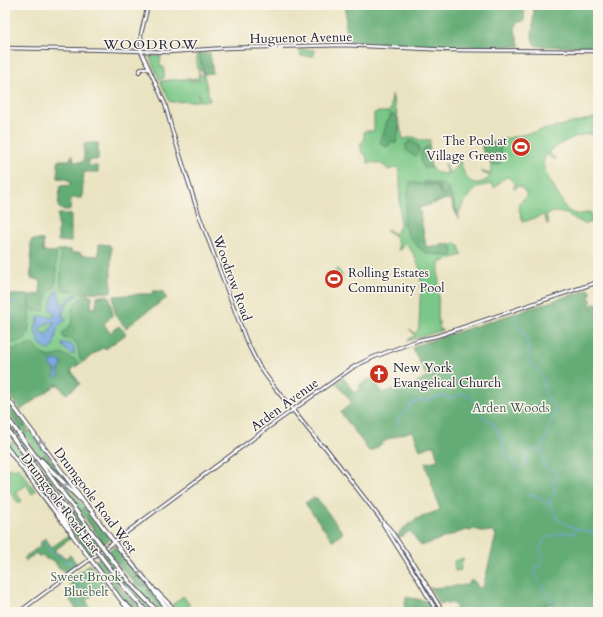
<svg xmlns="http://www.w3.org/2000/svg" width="603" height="617" font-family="Cardo,serif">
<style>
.green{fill:#7ac887;stroke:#4e7561;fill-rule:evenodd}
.forest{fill:#63ac74;stroke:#426758}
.water{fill:#76a5e0;stroke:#4c648e;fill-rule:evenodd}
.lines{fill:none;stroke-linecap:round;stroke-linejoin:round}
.stream{stroke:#76a5e0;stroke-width:1}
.minor-casing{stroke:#403f4f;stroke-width:4.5}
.major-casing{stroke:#403f4f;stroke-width:5}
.highway-casing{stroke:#403f4f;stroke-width:5.5}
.minor{stroke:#fff;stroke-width:2.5}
.major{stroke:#fff;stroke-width:3}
.highway{stroke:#fff;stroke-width:3.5}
.highway-bridge-casing{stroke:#403f4f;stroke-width:5.5;stroke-linecap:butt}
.highway-bridge{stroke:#fff;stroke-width:3.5}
.oneway{stroke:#9c9ca7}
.labels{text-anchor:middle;stroke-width:3;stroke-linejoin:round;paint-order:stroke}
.street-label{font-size:13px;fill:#22223b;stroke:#fbf7ec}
.poi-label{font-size:13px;fill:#22223b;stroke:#fbf7ec;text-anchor:start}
.park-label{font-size:13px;fill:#415c56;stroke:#fbf7ec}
.neighbourhood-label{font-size:14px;letter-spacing:1px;fill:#22223b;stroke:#fbf7ec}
</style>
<rect width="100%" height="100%" fill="#fbf7ec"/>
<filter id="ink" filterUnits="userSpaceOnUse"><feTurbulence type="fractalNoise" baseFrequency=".025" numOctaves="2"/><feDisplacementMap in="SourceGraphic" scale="8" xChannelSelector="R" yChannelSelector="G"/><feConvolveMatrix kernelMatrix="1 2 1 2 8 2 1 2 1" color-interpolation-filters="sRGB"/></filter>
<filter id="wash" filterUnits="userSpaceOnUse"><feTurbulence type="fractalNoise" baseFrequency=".012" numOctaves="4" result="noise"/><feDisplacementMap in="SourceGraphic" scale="16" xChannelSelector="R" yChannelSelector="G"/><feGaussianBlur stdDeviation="0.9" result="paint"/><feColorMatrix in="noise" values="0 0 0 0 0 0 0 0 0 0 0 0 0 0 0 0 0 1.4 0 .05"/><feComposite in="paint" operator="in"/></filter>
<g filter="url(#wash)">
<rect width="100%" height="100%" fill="#eae3c1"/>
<g class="green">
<polygon points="300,50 314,50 314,56 301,56"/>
<polygon points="196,54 199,54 210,101 201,101 199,93 198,93 199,101 170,102 160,81 171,80 171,81 172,80 184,79 184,80 185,79 197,78 197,79 190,79 190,81 199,80 198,75 203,75 202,70 199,70 199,75"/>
<polygon points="150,56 161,56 160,67 164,67 164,78 159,79 150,58"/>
<path d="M392 94 403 139 414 137 419 140H430C429 156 425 174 447 174L444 164H446L449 173C456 170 458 166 459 159 462 164 462 170 465 175 471 186 483 185 490 176L481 172V171L490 174C495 159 483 159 482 146L500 140 598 117V135C584 130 559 143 548 153L556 158 555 160 546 154 543 164 546 173 565 207C572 216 580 215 590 212L592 219 595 220 594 222H593L585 224 566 214 561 213 554 212 546 215 549 224H547L544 215 523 222 518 205 526 196V192L518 185 515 189 513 187 516 184 508 177C502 178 499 183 495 188L491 184 477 187C469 197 459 206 458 219L450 198 419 208 426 247 456 243 459 245 462 255 439 263 438 322H440L439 323 440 329 443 330 407 341 415 335 409 329 411 330 416 334 419 327 421 276H412V274L421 273C417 261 413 250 404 242L400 250H398C397 237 397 237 386 230L387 229 395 234 400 226V178L398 167 388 170C383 163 376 162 368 163L365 153H362L360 144 364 140V131H374V113L378 112H390Z"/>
<polygon points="32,240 43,240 43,252 58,252 58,250 71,250 71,253 81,253 81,255 99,256 99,244 110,245 111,291 110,292 88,292 88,296 92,296 91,308 96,308 97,296 109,296 113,315 104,324 110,333 119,326 126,334 107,348 102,348 71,370 80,384 66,394 58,384 20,410 5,390 5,295 41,295 41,280 31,278 31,242"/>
<polygon points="338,269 342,276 341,282 333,287 325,276 326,274"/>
<path d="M5 405C7 408 10 410 12 413 15 419 18 426 25 427L26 426 28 429 23 433 5 409Z"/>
<polygon points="5,418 18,436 15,439 5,425"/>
<path d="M29 430 34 437 79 497 49 469 24 434ZM46 453 60 473H58L54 469 43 455Z"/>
<polygon points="19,437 100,546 97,548 16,440"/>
<polygon points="13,442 20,452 57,510 56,510 8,445"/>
<polygon points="11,467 14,470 18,467 36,491 32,494 26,484 24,485 25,486 16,492 15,491 22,501 19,504 5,485 5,471"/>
<polygon points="51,473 85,507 110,539 110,540 89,511 84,507 83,511 95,532"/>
<polygon points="43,482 82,535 74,525 67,520 79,540 89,554 76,537 47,491"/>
<polygon points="115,546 149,587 147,591 164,612 162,612 145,596 121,567 135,582 145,587 146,585 125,560 116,548 113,547"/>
<polygon points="106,553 136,592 155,612 149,612 121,581 102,556"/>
<polygon points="464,558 462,561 460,570 461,570 455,571 454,561"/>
<polygon points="183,596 190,605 182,612 179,612 172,605"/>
<polygon points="549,603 553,604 554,612 542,612 545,604"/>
</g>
<g class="forest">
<path d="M346 5H525L524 21 518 22 515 26C516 35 516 37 520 46H449L346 41 345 40Z"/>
<polygon points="534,5 598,5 598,47 537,46 534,44 532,38"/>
<polygon points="210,53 213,73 204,74 199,54"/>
<path d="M391 114 397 116 400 125 396 143H393L392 142 389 144V145L387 147 381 144C378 135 384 136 385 129 386 127 386 124 386 122L389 120 390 116Z"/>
<path d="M500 140 501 162 498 164 492 166C489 158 482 154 482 146Z"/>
<path d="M409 141C415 141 420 146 419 152L416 156 409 153 406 150V145Z"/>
<polygon points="84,143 98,143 98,160 88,160 88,166 98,166 98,172 84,172 82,198 71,198 70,210 64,210 60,209 58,206 60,186 71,185 70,181 68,181 66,179 58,178 58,164 59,160 71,160 71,156 73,156 74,162 83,162 84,161"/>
<path d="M427 146 430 148 429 161 432 168H424C419 161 419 151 427 146Z"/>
<polygon points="410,182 411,182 424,185 436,186 439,190 444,200 419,208 426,247 450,244 453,250 452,256 447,256 427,253 418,247 408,235 403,223"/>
<path d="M425 182C430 181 446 185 450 189L444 196 437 185 423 183Z"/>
<path d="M450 191C450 195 452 196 453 200 455 207 458 211 458 219L451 199 446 200C445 196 448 193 450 191Z"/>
<polygon points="58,214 71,214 71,242 58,241"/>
<path d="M32 240H43V252H56V282L54 283 53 284 56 286C47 291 46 301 44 311L33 310 30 308V295H40L41 281 31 278V242Z"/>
<path d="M99 244 109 245 111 247V291L110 292H88V293L82 294 76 290C72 291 65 293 62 288 60 285 61 282 61 279 62 270 61 260 60 250H71V253H81V255L99 256Z"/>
<path d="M589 289 590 292 591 291V295H589V299H591V302L590 304 591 305 590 308 591 309H592V306L593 304 598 303V612H560L557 608 555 603 545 604 542 612H452L457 608C453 601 447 603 439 604L430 588 467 585 470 581 472 580C476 581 477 585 478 588L483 587 496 535 493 532 489 531 485 532 474 529 470 531 466 530 421 546 410 531 399 538 397 535 400 532V531L416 519 440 510 425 463 438 460 434 445 420 450 414 434 412 431 388 439 372 451H369L341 413 342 411 352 403 345 393H344L336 383 343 377 354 393 361 389 359 385 373 377 381 391V392L383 393 410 383 411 385 427 377 413 349 414 346Z"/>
<path d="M153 291H161L164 292V295L167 298 148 311 126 328C116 317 112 310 114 296L141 294H153Z"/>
<path d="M5 295H28C29 303 30 326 28 333 26 336 25 339 22 340 16 343 9 342 5 348Z"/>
<path d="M88 296H92L91 308H96L97 296H109L113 315 104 324 110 333 119 326 126 334 107 348H102L83 362C73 351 86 342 64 338L62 334C65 328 70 328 72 322 74 318 72 317 72 313 72 310 73 309 74 307 78 299 79 298 88 296Z"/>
<polygon points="33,344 43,355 50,357 63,354 70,358 76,360 79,364 70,371 80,384 66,394 58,384 20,410 5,390 5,355 13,349"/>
<path d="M5 398 26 426 22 427C15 421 12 412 5 405Z"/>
<path d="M46 453 60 473C52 471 48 462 43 455L44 454Z"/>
<polygon points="313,498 317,498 343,533 333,541 305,503"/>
<polygon points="84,507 110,540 103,544 83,511 82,509"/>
<polygon points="66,520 77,528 94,551 90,554 79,540"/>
<polygon points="69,535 71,538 54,551 66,558 70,555 78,565 68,572 67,573 58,567 54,561 46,559 42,555 39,557 36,553 26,561 24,558 41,545 40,543 45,538 52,547"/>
<path d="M113 547 116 548 125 560 146 585V586C134 587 116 561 108 551Z"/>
<polygon points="99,558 122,589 144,612 136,612 125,601 95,561"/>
<polygon points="90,564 106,585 86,600 92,612 78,612 68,597 76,591 68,581"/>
<polygon points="148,587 149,587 168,612 164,612 147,590"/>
<polygon points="406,597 427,601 434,612 404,612"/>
</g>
<g class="water">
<path d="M56 291H58C60 296 58 302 64 305L65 304C68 299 72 296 76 294L77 295 76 297C70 298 64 308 62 314L65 319V321C62 323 59 324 58 327 55 331 56 357 45 348 42 346 40 343 38 341L39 340 38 335H36L35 329 39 316 53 317 55 316V313L51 310C49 303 53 297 56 291ZM54 322 55 324 50 329 46 336 44 333 39 332 40 328 44 325 46 324 47 323Z"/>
<path d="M62 343C66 343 73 344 74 349 74 351 74 352 74 354L72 355 63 347Z"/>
<path d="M55 360 60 361 62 365C61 367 59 369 59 370 58 374 61 375 57 378L55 377 56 370 51 367V362Z"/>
</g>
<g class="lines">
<g class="stream">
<path d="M516 314C515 318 518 324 519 328L523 330 528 345 529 361 544 378 545 395 555 407 554 416 550 423 549 428 545 440 542 445 543 457V465L544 467C550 470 556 469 557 477L553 481V484L555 491 549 499 550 507 554 510 556 517 562 522 574 528 579 529 583 531H587L593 533H598"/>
<path d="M7 346C6 341 4 335 6 330 6 326 8 324 8 320L12 319 14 318C12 312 9 305 12 301L15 303 16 301"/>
<path d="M398 425 399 417 407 411 412 403 424 400 427 401 432 398H437L440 396 454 398 460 394H465L471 398 478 405 481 413 484 419 493 423 498 432 499 436 502 438 505 455 512 459 514 466 519 468C528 466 525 461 527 454L532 450H538L542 454"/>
<path d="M526 496C538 492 540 500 549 504"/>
<polyline points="43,541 47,546 50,552 58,555 65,561 70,562 74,567"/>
<path d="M78 572 80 586 78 595C79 598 79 600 80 603 82 607 84 607 84 612"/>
<path d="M554 604 544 591 535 572 536 567 541 565 543 558C541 552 537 551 543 545L542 542 547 537 553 536 557 533 561 535 563 533 567 532 573 534 575 532V529"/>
</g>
</g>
</g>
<g filter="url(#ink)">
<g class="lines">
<g class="minor-casing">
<g id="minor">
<polyline points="148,5 141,34 141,51 165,104 172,130 199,215 246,340 259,366 275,388 321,445 325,447 383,522 383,524 416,576 437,612"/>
<polyline points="5,48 112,50 168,52 226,48 343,45 450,50 598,51"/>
<path d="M139 72C141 68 144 67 148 69"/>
<polyline points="383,522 389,528 411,560 443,612"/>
<polyline points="19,612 266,429 345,373 355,366 374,357 419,340 437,336 598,282"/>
</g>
</g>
<g class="major-casing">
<g id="major">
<polyline points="5,395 86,504"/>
<polyline points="5,445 68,529"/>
<polyline points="92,512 121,551 152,587"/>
<polyline points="71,533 130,612"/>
<polyline points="156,591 177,612"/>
</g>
</g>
<g class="highway-casing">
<g id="highway">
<polyline points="5,415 99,542"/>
<polyline points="5,427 90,542"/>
<polyline points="25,457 65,521 72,534"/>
<polyline points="41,460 94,513"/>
<polyline points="111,558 133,586 158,612"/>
<polyline points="109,567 126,589 147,612"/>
<polyline points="151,586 158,597 171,612"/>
<polyline points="123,602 134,612"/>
</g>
</g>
<use href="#minor" class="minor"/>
<use href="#major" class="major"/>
<use href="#highway" class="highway"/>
<g class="highway-bridge-casing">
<g id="highway-bridge">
<polyline points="90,542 109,567"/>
<polyline points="99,542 111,558"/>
</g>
</g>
<use href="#highway-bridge" class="highway-bridge"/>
</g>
<defs><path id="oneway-chevron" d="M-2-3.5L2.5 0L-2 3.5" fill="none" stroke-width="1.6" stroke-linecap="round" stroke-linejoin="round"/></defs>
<g class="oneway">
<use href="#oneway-chevron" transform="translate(41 443) rotate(-127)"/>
<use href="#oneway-chevron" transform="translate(66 486) rotate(-135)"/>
<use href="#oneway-chevron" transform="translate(140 574) rotate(-129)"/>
</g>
</g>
<defs>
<g id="stadium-disc" transform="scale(1)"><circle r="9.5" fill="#c8321e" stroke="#fbf7ec"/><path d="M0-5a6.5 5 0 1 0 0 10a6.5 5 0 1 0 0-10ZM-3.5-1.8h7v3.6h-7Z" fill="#fff"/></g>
<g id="church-disc" transform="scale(1)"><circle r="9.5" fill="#c8321e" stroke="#fbf7ec"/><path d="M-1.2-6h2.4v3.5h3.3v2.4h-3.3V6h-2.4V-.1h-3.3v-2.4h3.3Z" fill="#fff"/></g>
</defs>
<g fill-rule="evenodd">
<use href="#stadium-disc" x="521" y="147"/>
<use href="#stadium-disc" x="334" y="279"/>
<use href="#church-disc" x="379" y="374"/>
</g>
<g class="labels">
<g class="street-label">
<text transform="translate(301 37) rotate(-1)" y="5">Huguenot Avenue</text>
<text transform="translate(233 278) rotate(70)" y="5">Woodrow Road</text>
<text transform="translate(284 404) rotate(-36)" y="5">Arden Avenue</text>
<text transform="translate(96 500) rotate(53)" y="5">Drumgoole Road West</text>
<text transform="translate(61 503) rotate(53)" y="5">Drumgoole Road East</text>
</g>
<g class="poi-label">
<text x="507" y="145" text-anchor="end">The Pool at<tspan x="507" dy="15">Village Greens</tspan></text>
<text x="348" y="277">Rolling Estates<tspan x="348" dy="15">Community Pool</tspan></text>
<text x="393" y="372">New York<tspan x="393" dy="15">Evangelical Church</tspan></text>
</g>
<g class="park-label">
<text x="511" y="412">Arden Woods</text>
<text x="86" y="581">Sweet Brook<tspan x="86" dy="15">Bluebelt</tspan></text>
</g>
<g class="neighbourhood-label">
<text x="151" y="49">WOODROW</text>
</g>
</g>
<rect width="603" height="617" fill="none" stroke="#fbf7ec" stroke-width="20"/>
</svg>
